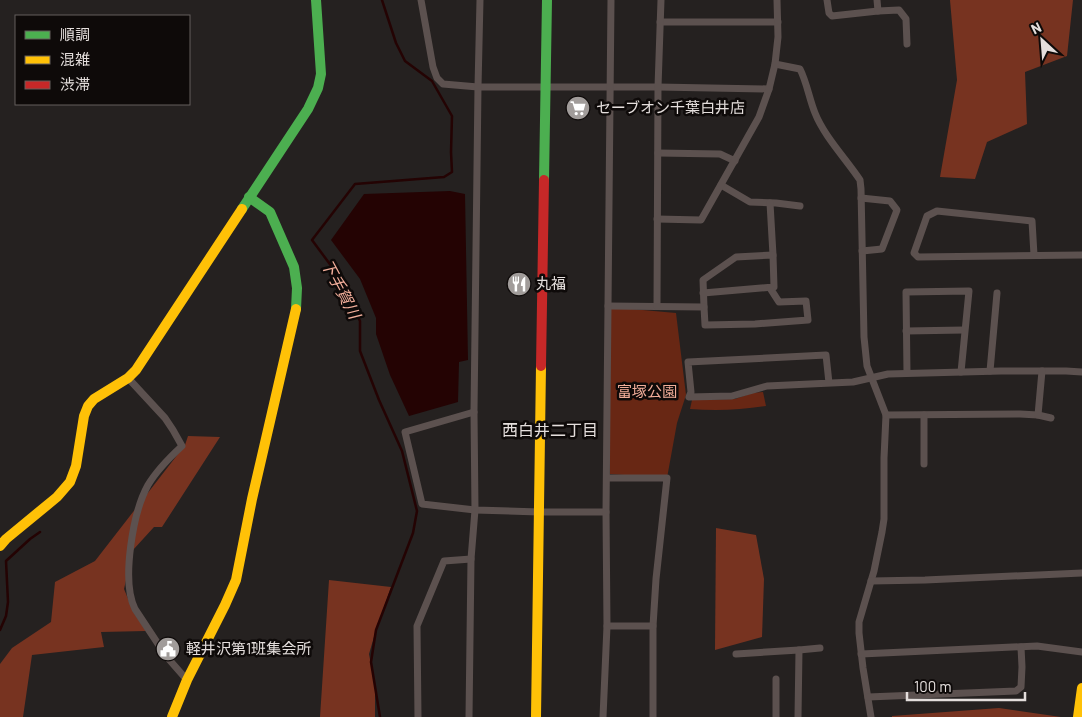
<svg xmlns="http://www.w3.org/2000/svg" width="1082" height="717" font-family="Barlow,'Noto Sans JP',sans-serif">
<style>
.green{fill:#682714}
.forest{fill:#773320}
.water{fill:#240303}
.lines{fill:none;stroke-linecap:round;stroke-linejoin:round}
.stream{stroke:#240303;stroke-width:2.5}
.street{stroke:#5c514f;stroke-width:7}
.fast{stroke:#4caf50;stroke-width:10}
.slow{stroke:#ffc107;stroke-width:10}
.jam{stroke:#c62828;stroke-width:10}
.labels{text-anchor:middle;stroke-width:5;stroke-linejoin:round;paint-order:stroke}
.poi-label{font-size:15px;fill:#e4dedc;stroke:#0e0a09;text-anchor:start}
.park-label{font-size:15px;fill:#f1ad99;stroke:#0e0a09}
.water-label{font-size:16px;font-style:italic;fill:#f4af9b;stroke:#0e0a09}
.neighbourhood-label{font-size:16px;fill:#e4dedc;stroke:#0e0a09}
</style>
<rect width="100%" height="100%" fill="#252120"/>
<g class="green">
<polygon points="609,307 676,313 686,395 677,423 667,478 610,474"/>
<path d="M763 392 766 406C741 410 716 411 690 409L692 400 735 399 752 393Z"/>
</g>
<g class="forest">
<polygon points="950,0 1073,0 1067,56 1025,72 1027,124 987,142 975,179 940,177 957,80"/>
<polygon points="188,436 220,437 162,527 154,527 133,550 124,589 134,613 146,631 101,632 104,647 32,655 23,717 0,717 0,664 12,648 51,622 55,582 95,561 185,445"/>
<polygon points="716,528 756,535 764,579 762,637 715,650"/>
<polygon points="329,580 391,587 376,630 369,654 375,686 375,717 320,717"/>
<polygon points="999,708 1061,717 892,717 892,716"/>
</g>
<polygon class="water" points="450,191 465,194 468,360 459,362 458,402 409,416 390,375 376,334 376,318 360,279 331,240 364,194"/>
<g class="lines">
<g class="stream">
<polyline points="0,630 6,616 8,602 6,561 30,539 40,532"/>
<polyline points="380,717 371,662 376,630 413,533 417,511 402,451 379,400 360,351 360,321 332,267 312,240 355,184 444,177 452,172 451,152 452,116 432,81 405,61 396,43 382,0"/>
</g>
<g class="street">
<polyline points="421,0 433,67 437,78 443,84 478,87 658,87 769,89"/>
<polyline points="827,0 829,13 832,16 878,11 899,10 906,19 907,44"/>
<polyline points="877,0 878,11"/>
<polyline points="660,22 778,22"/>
<path d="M775 64 800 69C807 83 809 98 815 113 824 136 846 159 860 180L861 189 864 337 867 366 886 415 884 458V519L882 532 874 571 859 622V633L863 668 871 717"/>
<polyline points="658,153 720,154 735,161"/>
<polyline points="721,185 750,202 776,203 800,206"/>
<polyline points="861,198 890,201 897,210 882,249 862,251"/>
<polyline points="770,203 773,255"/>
<polyline points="657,219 701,220 759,117 769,89 775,64 778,37 777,0"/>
<polyline points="1034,255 1032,221 937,211 927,216 914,253 918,257 1082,255"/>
<polyline points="703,293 774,287 773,255 736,257 703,280 704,307"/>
<polyline points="608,306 704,307 705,325 755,324 808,320 806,301 779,302 770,288"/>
<polyline points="657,306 658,87 661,0"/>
<polyline points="906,331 964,330"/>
<polyline points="990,371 997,293"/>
<polyline points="907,373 906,292 969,291 961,372"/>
<path d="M128 378 165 418 173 430 182 446C169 458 157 470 148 485 133 512 121 581 135 609L166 656 187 680"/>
<polyline points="829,383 826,355 688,362 691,392 689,397 732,396 767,386 853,382 888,374 1001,371 1066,371 1082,372"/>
<polyline points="474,412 405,432 422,504 475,510 539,512 606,512"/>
<polyline points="886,415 1020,414 1038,415 1051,418"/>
<polyline points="924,415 924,464"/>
<polyline points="1038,415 1042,371"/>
<polyline points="607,478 667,478 656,579 653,626 653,717"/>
<polyline points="871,581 925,580 1082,573"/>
<polyline points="607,626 653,626"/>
<polyline points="799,650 820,648"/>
<polyline points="736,654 799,650 798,717"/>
<polyline points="861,654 1037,646 1082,652"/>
<polyline points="776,679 776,717"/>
<polyline points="868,697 1016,691 1021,687 1022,667 1021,647"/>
<polyline points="418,717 417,626 444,561 471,559"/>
<polyline points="469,717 471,559 475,510 474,412 478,87 480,0"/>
<polyline points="603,717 607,626 606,512 608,306 611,0"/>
</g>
<g class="fast">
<polyline points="544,180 547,0"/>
<polyline points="249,197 270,212 294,267 297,288 296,309"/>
<polyline points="242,209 308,109 318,88 321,74 316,0"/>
</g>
<g class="slow">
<polyline points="0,546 6,539 57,497 70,482 76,466 84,416 88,406 94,399 128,378 136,370 242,209"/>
<polyline points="172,717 187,680 225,605 236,580 252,499 296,309"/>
<polyline points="536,717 541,366"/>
<polyline points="1078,717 1082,688"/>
</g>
<polyline class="jam" points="541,366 544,180"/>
</g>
<defs>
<g id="supermarket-disc" transform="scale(1.25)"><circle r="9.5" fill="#a19c9a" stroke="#0e0a09"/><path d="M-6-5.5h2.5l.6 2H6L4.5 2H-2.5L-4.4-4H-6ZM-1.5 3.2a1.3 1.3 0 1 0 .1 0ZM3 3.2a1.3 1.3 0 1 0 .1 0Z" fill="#fff"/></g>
<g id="restaurant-disc" transform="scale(1.25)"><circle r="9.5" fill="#a19c9a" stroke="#0e0a09"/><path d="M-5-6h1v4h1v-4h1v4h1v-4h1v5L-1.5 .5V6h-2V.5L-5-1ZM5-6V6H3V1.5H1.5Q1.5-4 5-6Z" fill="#fff"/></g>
<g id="civic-disc" transform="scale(1.25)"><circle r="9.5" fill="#a19c9a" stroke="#0e0a09"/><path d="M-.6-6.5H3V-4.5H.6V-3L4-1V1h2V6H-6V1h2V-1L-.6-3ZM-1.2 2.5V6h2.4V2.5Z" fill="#fff"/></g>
</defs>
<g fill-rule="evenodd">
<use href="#supermarket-disc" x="578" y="108"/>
<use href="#restaurant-disc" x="519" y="284"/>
<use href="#civic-disc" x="168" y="649"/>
</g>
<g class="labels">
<g class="poi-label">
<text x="596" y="113">セーブオン千葉白井店</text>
<text x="536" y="289">丸福</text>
<text x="186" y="654">軽井沢第1班集会所</text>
</g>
<g class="park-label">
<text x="647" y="397">富塚公園</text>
</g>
<g class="water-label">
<text transform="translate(341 289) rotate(62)" y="6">下手賀川</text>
</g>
<g class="neighbourhood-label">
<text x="550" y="436">西白井二丁目</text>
</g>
</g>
<rect x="15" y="15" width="175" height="90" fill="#0e0a09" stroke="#645f5d"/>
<rect x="25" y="31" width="25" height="8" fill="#4caf50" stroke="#645f5d"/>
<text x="60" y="40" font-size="15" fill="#e4dedc">順調</text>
<rect x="25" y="56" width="25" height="8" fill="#ffc107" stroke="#645f5d"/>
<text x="60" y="65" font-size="15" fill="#e4dedc">混雑</text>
<rect x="25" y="81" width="25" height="8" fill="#c62828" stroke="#645f5d"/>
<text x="60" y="90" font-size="15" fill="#e4dedc">渋滞</text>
<g transform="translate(1042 40) rotate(334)" stroke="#0e0a09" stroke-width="4" paint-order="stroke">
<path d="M0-4L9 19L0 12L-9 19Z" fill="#e4dedc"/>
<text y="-8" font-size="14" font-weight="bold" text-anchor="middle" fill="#e4dedc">N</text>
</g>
<path d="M907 692v8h118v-8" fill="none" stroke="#e4dedc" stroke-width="2.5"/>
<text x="914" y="692" font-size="15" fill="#e4dedc" stroke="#0e0a09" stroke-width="4" paint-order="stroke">100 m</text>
</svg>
